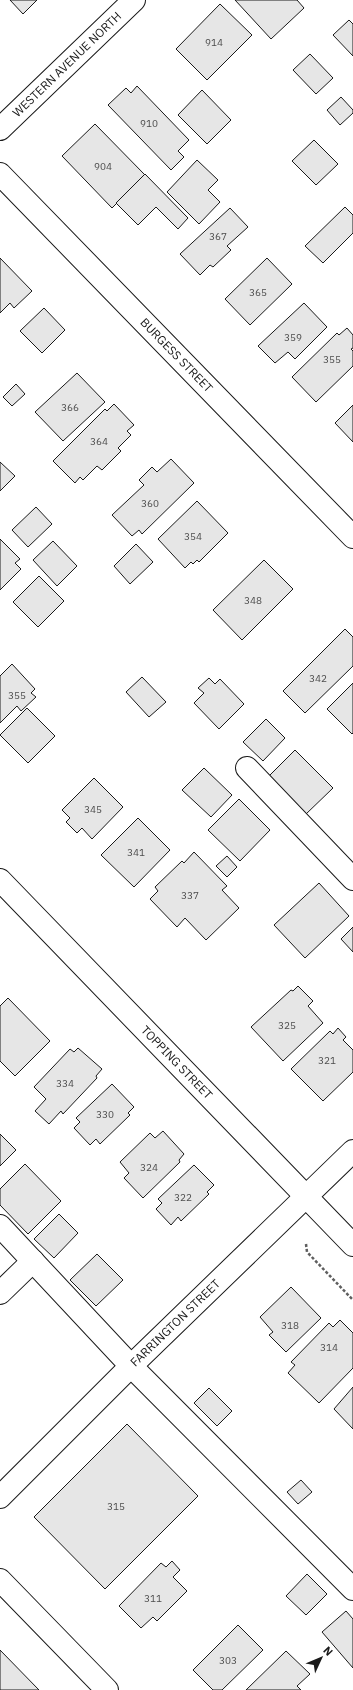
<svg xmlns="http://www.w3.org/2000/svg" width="353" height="1690" font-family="'IBM Plex Sans',sans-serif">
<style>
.building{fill:#e6e6e6;stroke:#1a1a1a}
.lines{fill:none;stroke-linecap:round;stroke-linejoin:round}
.minor-casing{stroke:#1a1a1a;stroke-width:24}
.path{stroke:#5f5f5f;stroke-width:2.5;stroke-dasharray:3 2;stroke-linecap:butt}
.minor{stroke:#fff;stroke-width:22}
.labels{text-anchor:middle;stroke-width:3;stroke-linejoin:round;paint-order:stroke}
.number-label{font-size:10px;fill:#4d4d4d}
.street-label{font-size:12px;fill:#1a1a1a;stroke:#fff}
</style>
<rect width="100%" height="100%" fill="#fff"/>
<g class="building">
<polygon points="10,0 37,0 23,14"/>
<polygon points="235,0 297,0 304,8 271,39"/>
<polygon points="220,4 252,35 207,80 176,49"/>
<polygon points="349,20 353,24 353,56 333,35"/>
<polygon points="310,54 333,78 316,94 293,70"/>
<polygon points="137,86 189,140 178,151 184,157 171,170 108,105 126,88 131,93"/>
<polygon points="202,90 231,120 207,144 178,115"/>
<polygon points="341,97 353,110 353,113 340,125 327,110"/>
<polygon points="95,124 145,175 112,208 62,156"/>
<polygon points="314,140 338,164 316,185 292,161"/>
<polygon points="197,160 218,180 208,190 220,202 199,224 167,192"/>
<polygon points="145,174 188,218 178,229 156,207 138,225 116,203"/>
<polygon points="345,207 353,215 353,233 323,263 305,246"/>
<polygon points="230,208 248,227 227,246 231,250 213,267 210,265 200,275 180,254"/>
<polygon points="0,258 32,291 14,308 10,303 0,313"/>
<polygon points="267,258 292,284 250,325 225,299"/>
<polygon points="304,303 327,327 295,359 288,352 275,363 258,346"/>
<polygon points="44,308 65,330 42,353 20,331"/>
<polygon points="347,328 353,335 353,348 351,349 353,351 353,366 316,402 292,377 337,333 339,335"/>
<polygon points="77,373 105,402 63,441 35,412"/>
<polygon points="16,384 25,394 12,406 3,397"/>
<polygon points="114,404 134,425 127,431 131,435 118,448 121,451 102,470 97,466 83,480 80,477 75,483 53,461 105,409 107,411"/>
<polygon points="353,405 353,442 335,423"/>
<polygon points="171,459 194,483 142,534 139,530 132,536 112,515 144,485 139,480 152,467 157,472"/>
<polygon points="0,462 15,476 0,491"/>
<polygon points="197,501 228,533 199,562 197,560 193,564 191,562 185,568 158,539"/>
<polygon points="36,507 52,524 28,547 12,530"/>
<polygon points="0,539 20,559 15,563 21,569 0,590"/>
<polygon points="53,541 77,566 57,586 33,560"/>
<polygon points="136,544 153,562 130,584 114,566"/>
<polygon points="264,560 293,589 242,640 213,610"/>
<polygon points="39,576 64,601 38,627 13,602"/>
<polygon points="345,629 353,637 353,666 305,713 283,691"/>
<polygon points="12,664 35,689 31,693 36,697 21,711 17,706 0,723 0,676"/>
<polygon points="142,677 166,702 149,717 126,692"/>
<polygon points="209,678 215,684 220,679 244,704 219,729 194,703 204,693 198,688"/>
<polygon points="353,683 353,733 352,734 327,709"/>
<polygon points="27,708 55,736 28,763 0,735"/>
<polygon points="266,719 285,738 263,761 243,742"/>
<polygon points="295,750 333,788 305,815 267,778"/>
<polygon points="204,768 232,795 211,817 182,790"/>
<polygon points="94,778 123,807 92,839 82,828 77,833 66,822 70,818 62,810"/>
<polygon points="239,799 270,830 240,861 208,830"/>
<polygon points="138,818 170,850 134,887 101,855"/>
<polygon points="194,852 227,886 222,890 239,908 206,940 185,918 177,927 150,899 158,891 155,887 182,861 184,863"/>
<polygon points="227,856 237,867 227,877 216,866"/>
<polygon points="319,883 349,916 305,958 274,925"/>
<polygon points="353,927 353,952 341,939"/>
<polygon points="298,986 313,1001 308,1006 323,1023 283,1061 251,1027 291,990 293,991"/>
<polygon points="8,998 50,1041 15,1076 0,1061 0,1006"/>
<polygon points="338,1028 346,1037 343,1040 353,1050 353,1072 323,1101 291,1069 330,1031 333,1034"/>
<polygon points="78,1048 102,1069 96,1076 97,1078 63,1114 61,1111 49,1124 35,1111 46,1099 34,1087 70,1049 74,1052"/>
<polygon points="112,1084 134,1107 128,1113 130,1115 100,1144 96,1139 90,1145 74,1128 80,1122 76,1118"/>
<polygon points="163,1131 184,1154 179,1160 180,1162 143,1198 124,1178 129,1173 120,1162 150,1133 155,1138"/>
<polygon points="0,1134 16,1150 0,1166"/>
<polygon points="25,1164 61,1201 28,1234 0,1205 0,1189"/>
<polygon points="194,1165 214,1185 207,1192 209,1194 181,1221 178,1217 171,1225 156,1209 162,1203 158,1199"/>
<polygon points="59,1214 78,1233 54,1258 34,1239"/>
<polygon points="97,1254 123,1280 96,1306 70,1280"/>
<polygon points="291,1287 321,1318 286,1352 269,1335 273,1332 260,1317"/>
<polygon points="340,1320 353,1333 353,1368 319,1403 288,1373 295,1365 291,1362 329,1323 333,1327"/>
<polygon points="353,1387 353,1429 334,1409"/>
<polygon points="209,1388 232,1411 217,1426 194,1403"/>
<polygon points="127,1424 198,1496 105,1589 34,1517"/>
<polygon points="301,1480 312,1492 298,1504 287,1492"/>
<polygon points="172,1561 180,1570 173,1577 187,1591 157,1621 153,1617 141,1628 119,1606 161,1563 166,1567"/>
<polygon points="307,1574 327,1594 306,1615 286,1596"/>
<polygon points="346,1611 353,1619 353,1668 322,1632"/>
<polygon points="238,1625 263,1650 222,1690 213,1690 193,1670"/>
<polygon points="0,1650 39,1690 0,1690"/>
<polygon points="286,1651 310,1674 297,1686 301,1690 246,1690"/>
</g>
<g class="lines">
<g class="minor-casing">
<g id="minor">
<path id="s1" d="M0 129 134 0"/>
<path id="s2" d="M0 174 353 537"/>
<polyline points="247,768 353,879"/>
<path id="s3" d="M0 880 353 1245"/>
<polyline points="0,1226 131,1366 353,1589"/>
<polyline points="0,1293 33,1261"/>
<path id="s4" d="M0 1497 131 1366 353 1151"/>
<polyline points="0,1580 107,1690"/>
</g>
</g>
<polyline class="path" points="306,1244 307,1252 353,1300"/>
<use href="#minor" class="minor"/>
</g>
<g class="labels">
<g class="number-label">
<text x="214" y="46">914</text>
<text x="149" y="127">910</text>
<text x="103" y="170">904</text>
<text x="218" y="240">367</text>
<text x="258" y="296">365</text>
<text x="293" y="341">359</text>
<text x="332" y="363">355</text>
<text x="70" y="411">366</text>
<text x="99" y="445">364</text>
<text x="150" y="507">360</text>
<text x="193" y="540">354</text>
<text x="253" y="604">348</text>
<text x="318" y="682">342</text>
<text x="17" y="699">355</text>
<text x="93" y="813">345</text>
<text x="136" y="856">341</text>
<text x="190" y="899">337</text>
<text x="287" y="1029">325</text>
<text x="327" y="1064">321</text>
<text x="65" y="1087">334</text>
<text x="105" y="1118">330</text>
<text x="149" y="1171">324</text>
<text x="183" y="1201">322</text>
<text x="290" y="1329">318</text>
<text x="329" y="1351">314</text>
<text x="116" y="1510">315</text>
<text x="153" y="1602">311</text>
<text x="228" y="1664">303</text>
</g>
<g class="street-label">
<text dy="4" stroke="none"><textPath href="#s1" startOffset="93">WESTERN AVENUE NORTH</textPath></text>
<text dy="4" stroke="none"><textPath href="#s2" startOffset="253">BURGESS STREET</textPath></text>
<text dy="4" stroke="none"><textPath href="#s3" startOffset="254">TOPPING STREET</textPath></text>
<text dy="4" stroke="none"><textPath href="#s4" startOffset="247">FARRINGTON STREET</textPath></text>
</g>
</g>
<g transform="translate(321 1658) rotate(46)" stroke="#ffffff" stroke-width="3" paint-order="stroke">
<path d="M0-3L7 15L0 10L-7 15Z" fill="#1a1a1a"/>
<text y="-6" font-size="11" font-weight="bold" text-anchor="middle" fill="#1a1a1a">N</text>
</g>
</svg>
